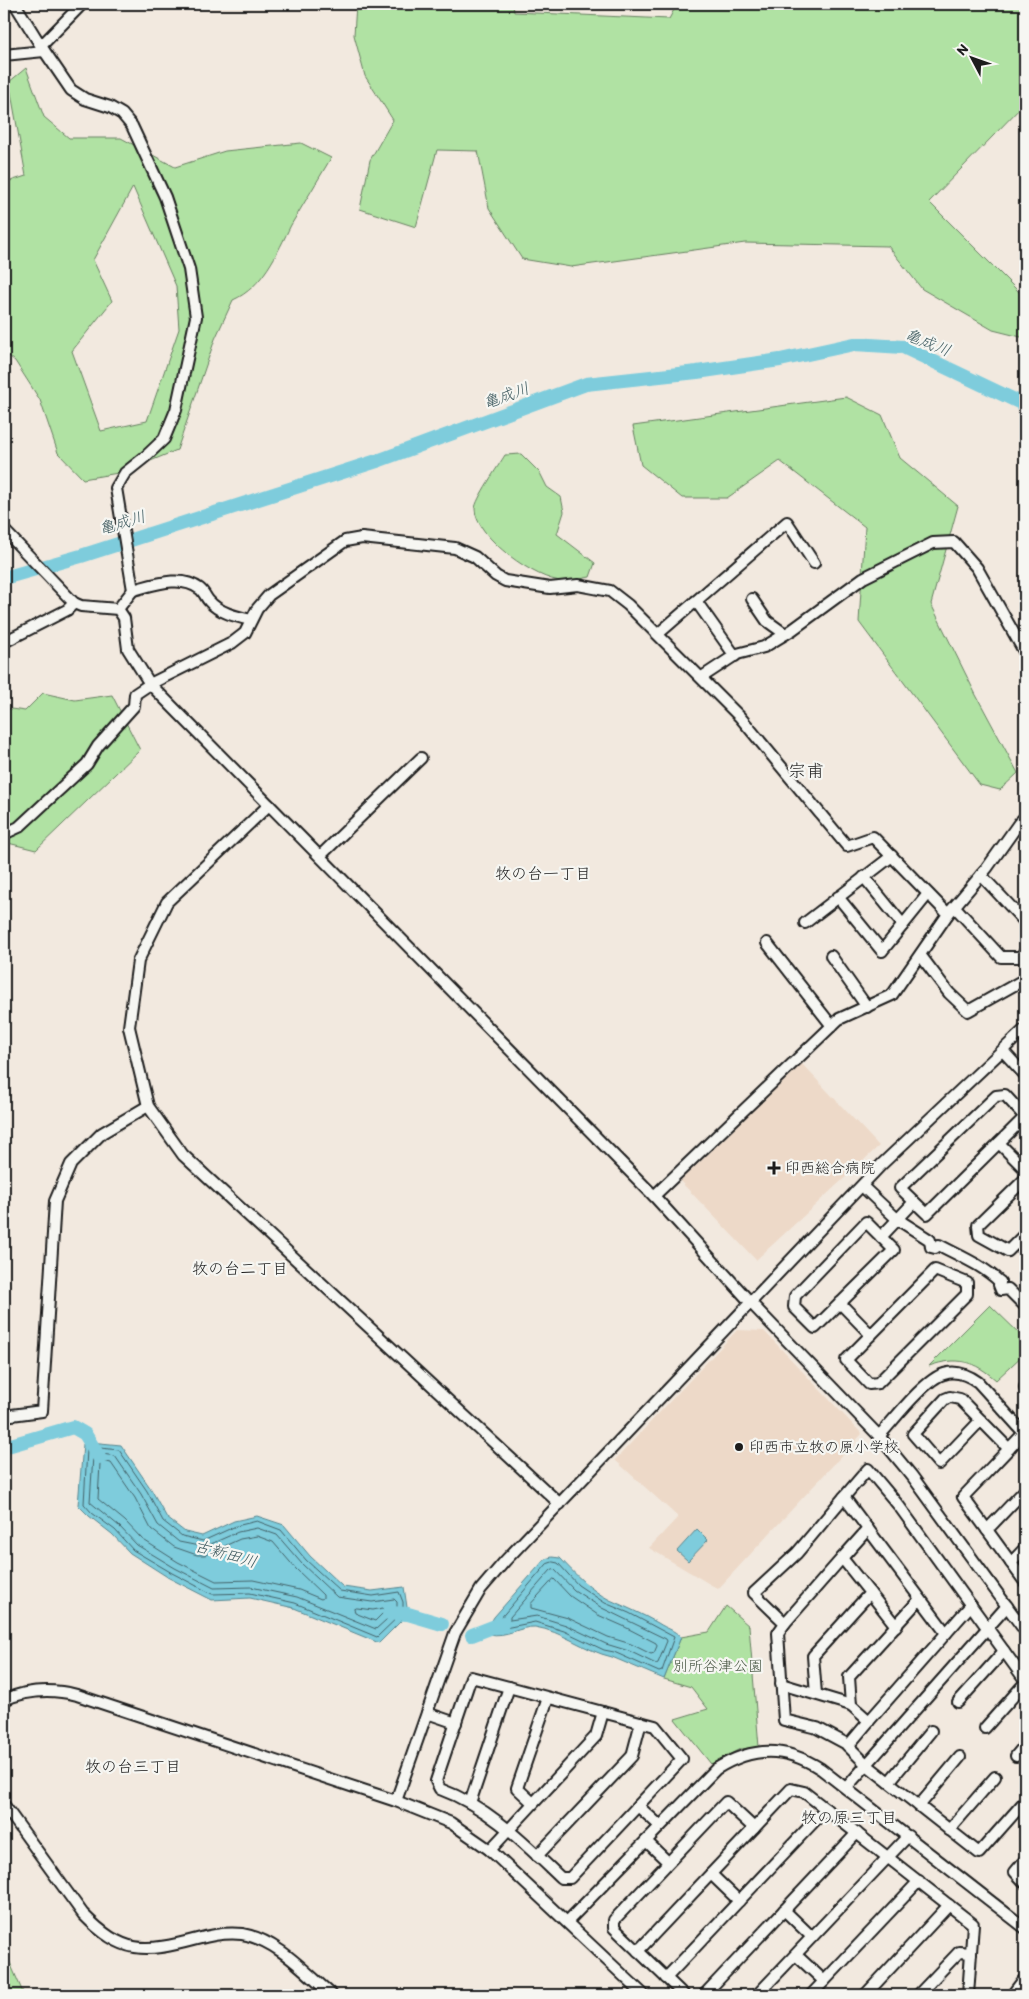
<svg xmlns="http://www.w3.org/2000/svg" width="1029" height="1999" font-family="Itim,'Klee One',sans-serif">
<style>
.built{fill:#edd9c8}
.green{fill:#b0e2a3;stroke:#667f60;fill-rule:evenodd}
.water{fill:#7eccdc;stroke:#57868f}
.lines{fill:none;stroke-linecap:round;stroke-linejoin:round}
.shore{stroke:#436269;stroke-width:1}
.river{stroke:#7eccdc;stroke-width:14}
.minor-casing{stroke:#1c1c1c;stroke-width:14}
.minor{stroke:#f6f6f2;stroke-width:10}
.poi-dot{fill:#1c1c1c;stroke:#f6f6f2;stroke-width:2}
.labels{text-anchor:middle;stroke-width:4.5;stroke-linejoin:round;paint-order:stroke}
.poi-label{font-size:15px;fill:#1c1c1c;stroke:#f6f6f2;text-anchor:start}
.park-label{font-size:15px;fill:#485744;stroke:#f6f6f2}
.water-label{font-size:16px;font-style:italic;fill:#3e5a5f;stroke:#f6f6f2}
.neighbourhood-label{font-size:16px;fill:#1c1c1c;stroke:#f6f6f2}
.quarter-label{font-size:18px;fill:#1c1c1c;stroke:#f6f6f2}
</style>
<rect width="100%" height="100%" fill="#f2e9df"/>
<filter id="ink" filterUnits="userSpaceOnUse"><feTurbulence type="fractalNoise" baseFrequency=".02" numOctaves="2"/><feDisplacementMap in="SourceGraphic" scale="10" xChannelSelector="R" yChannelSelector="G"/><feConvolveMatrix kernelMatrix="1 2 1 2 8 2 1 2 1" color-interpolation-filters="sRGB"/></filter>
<g filter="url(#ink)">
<g class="built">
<polygon points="802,1064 879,1146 756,1260 680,1181"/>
<polygon points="737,1330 764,1331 862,1434 718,1589 649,1548 678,1517 615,1460"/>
</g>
<g class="green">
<polygon points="356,4 513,4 514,12 669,19 677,4 1025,4 1025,103 929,202 1019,292 1025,293 1025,338 993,330 922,289 888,246 745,243 571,267 522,259 489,208 478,151 437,150 416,227 360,209 370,160 393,120 365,76 354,35"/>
<path d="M26 68 44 117 69 138H121L175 167 225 151 301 143 331 158C318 180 304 203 291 225 277 253 263 287 233 300L215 339 177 450 124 472 83 479 58 453 40 400 15 361 4 352V183L26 176 9 82ZM133 187 176 286 179 329 147 421 101 431 72 351 112 301 93 260Z"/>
<polygon points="846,397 882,415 900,458 958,506 931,604 976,695 1018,773 1000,790 980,785 859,622 865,527 780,461 727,498 682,498 641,465 633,426"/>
<path d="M521 454 540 473 547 487 561 497 564 512 557 534 595 563 590 577C582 578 572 582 563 581 537 581 475 537 475 509 475 500 499 465 505 455Z"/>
<polygon points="43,693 75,700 112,695 140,750 36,850 4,842 4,708 25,711"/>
<path d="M990 1305 1025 1339V1353L996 1380C974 1361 958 1356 929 1366Z"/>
<polygon points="726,1606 749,1626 759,1747 740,1749 711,1764 675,1719 708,1709 691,1687 664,1679 681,1637 709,1632"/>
<polygon points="4,1949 24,1995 4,1995"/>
</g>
<g class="water">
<polygon points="90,1442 121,1445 151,1489 167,1518 185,1532 202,1536 234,1521 257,1516 284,1525 310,1556 343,1587 372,1591 404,1587 408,1614 379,1643 294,1608 250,1598 212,1600 169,1578 130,1553 112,1534 89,1516 78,1505 83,1444"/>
<polygon points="697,1529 708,1540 688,1561 677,1551"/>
<path d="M552 1557 560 1558C575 1574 590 1590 610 1600 626 1607 642 1614 658 1623 667 1629 673 1629 681 1637L664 1679 612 1657C585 1651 562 1631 535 1627 521 1626 506 1638 489 1634L486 1630 494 1617 545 1559Z"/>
</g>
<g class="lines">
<g class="shore">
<polygon points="91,1447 119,1450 147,1491 163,1521 182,1536 203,1541 236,1526 257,1521 281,1530 306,1560 340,1591 373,1596 399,1592 403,1602 403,1612 377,1637 295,1603 250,1593 212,1594 172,1573 133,1550 115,1530 92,1513 84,1504 87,1449"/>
<polygon points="96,1453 115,1456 141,1494 158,1525 179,1542 204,1547 238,1532 257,1528 277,1535 302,1564 337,1597 372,1602 394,1599 397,1602 397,1610 376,1629 297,1597 251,1587 214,1588 175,1568 137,1545 119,1526 90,1502 93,1456"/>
<polygon points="102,1461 111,1463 135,1498 151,1529 174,1547 197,1555 205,1555 240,1539 257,1536 273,1542 296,1569 323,1595 323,1598 321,1599 299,1590 253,1580 216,1581 178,1562 142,1539 125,1521 98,1499 100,1464"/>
<polygon points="553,1562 558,1563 578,1585 605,1603 629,1613 674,1637 662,1671 659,1672 614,1652 604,1650 564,1631 535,1622 495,1630 494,1627 499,1620 547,1564"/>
<polygon points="554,1569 574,1590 602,1608 666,1639 667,1641 658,1663 656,1664 629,1651 606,1644 566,1625 537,1616 510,1620 510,1617 551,1570"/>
<polygon points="554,1579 570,1596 598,1615 623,1626 656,1643 657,1646 654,1653 651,1654 631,1644 608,1637 568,1618 531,1608 531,1604"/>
<polygon points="357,1608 373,1610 383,1608 385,1611 375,1621 355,1613 354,1609"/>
</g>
<g class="river">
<polyline points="4,578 81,556 380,460 586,384 697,372 780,360 854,344 903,347 1025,405"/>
<polyline points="4,1447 73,1427 85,1434 99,1457"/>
<polyline points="389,1613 408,1614 442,1624"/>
<polyline points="472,1635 503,1623"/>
</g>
<g class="minor-casing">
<g id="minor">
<polyline points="15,4 41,46 71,90 85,99 110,107 122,114 132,126 165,197 189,269 196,317 176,410 164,439 145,457 125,473 116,488 133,590 118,609"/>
<polyline points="41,46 82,4"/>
<polyline points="4,55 44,51"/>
<polyline points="4,530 74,603 81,606 118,609 124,618 128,649 150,684 654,1196 751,1303 879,1436 912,1476 1025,1631"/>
<path d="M133 590C153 585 181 574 200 589 204 592 206 598 209 601 219 613 238 617 251 620"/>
<polyline points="752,599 767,621 785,634"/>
<polyline points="696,601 735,656"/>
<polyline points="658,634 787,522 814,563"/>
<polyline points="4,642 67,610 74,603"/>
<polyline points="702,677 737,654 764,647 792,630 863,578 933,543 954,542 977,568 1025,653"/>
<polyline points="269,805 167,902 138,961 129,1027 148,1106 183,1155 560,1504"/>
<polyline points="4,834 19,827 87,764 98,746 134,706 135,694 150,684 232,643 245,633 257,609 269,595 345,541 362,538 455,548 475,557 496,576 505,581 550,588 578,585 610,591 628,605 740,717 847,846 873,837 948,914"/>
<polyline points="320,856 421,758"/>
<polyline points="981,875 1025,922"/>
<polyline points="864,877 903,925"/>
<polyline points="838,897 882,951 928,894"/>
<polyline points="955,907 1001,957 1019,957 1025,953"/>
<polyline points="805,923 892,856"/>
<polyline points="767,943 832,1026"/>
<polyline points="831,956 867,1007"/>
<polyline points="921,956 949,993 968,1011 1025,979"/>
<polyline points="1003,1051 1025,1075"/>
<polygon points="1005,1095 1025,1117 927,1214 900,1188 996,1096"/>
<polyline points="999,1143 1025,1169"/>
<polyline points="1025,1179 978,1225 979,1235 1008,1251 1025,1234"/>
<path d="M862 1186 897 1219 930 1240 931 1247 935 1248 939 1245C960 1256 982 1265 1000 1282"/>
<polyline points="654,1196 839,1019 892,995 948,914 987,868 1019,823 1025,817"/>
<polygon points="866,1222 894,1250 815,1328 794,1307 795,1296"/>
<polyline points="881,1237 914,1202"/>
<polygon points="935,1270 967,1283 967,1294 878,1383 869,1384 846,1360"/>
<polyline points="1000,1282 999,1285 1001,1290 1008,1289 1025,1306"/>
<polyline points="840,1303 871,1335"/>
<polyline points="1025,1387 1025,1388"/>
<polyline points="4,1416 42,1411 55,1201 71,1164 102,1133 148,1106"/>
<polyline points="981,1420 939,1464 913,1434 945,1399 950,1397 960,1399 1009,1449"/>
<polyline points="1024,1433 963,1497 1025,1582"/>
<path d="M879 1436C893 1421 925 1379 944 1374 956 1370 968 1375 978 1382L1025 1434"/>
<polyline points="844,1497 797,1553 754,1593 785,1623 778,1633 784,1720 817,1728 845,1743 867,1765 979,1853 1025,1801"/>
<polyline points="987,1530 1025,1490"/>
<polyline points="1011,1563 1025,1548"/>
<polyline points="870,1593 896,1626"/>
<polyline points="920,1599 849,1677 851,1705 869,1721 971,1605"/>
<polyline points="785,1623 842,1558"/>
<polyline points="946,1633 844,1497 868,1469 899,1506 1025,1680"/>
<path d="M471 1677 655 1726 682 1759 570 1878H561C524 1843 489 1807 440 1789L436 1781Z"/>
<polyline points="781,1684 851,1705"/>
<polyline points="816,1694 813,1656 870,1593 842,1558 868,1529"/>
<path d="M4 1700C27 1690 53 1689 77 1695L396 1801 451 1823 490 1850 644 1995"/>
<polyline points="958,1702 1004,1651"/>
<polyline points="427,1713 456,1723"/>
<polyline points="985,1728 1025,1683"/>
<polyline points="848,1746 869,1721"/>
<polyline points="1016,1756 1025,1745"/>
<polyline points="889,1782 931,1731"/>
<polyline points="846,1788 1007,1606"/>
<polyline points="396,1801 455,1633 481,1589 505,1561 882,1164 1025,1029"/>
<polyline points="470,1803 509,1687"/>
<polyline points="533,1803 517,1788 548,1698"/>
<path d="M4 1805 83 1914C123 1955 144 1953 197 1939 211 1935 226 1932 242 1934 278 1940 306 1973 332 1995"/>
<polyline points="638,1806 660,1826"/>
<polyline points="919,1806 960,1757"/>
<polyline points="949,1830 995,1777"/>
<polyline points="646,1841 668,1862"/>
<polyline points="490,1850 596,1736 603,1712"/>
<polyline points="537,1856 632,1756 641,1722"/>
<polyline points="1025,1860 1015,1872 1025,1883"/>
<polyline points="711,1874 739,1901"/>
<polyline points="784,1910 812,1937"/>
<path d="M567 1922 716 1769C753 1746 785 1746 821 1769L1025 1928"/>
<polyline points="638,1951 791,1789 804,1792 973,1924 968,1995"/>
<polyline points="796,1955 824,1981"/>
<polyline points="666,1978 826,1809"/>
<polyline points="684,1995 614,1928 614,1920 726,1802 754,1828"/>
<polyline points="704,1995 857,1833"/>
<polyline points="757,1995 908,1836"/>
<polyline points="811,1995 919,1881"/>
<polyline points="865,1995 949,1905"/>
<polyline points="918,1995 959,1952 971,1953"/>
<polyline points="1012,1995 1025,1978"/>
</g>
</g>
<use href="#minor" class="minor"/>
</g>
</g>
<g class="poi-dot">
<path d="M771.5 1160.5h5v5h5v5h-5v5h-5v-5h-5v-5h5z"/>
<circle cx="739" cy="1447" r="5"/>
</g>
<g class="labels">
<g class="poi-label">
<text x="785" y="1173">印西総合病院</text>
<text x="749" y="1452">印西市立牧の原小学校</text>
</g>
<g class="park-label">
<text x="718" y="1671">別所谷津公園</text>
</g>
<g class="water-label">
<text transform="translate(928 342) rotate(22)" y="6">亀成川</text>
<text transform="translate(506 395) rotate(-20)" y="6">亀成川</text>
<text transform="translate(122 522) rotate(-17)" y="6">亀成川</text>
<text transform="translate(226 1553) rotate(16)" y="6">古新田川</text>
</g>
<g class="neighbourhood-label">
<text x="543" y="879">牧の台一丁目</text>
<text x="240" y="1274">牧の台二丁目</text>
<text x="133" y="1772">牧の台三丁目</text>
<text x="849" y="1823">牧の原三丁目</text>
</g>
<g class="quarter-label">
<text x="806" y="777">宗甫</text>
</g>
</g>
<rect width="1029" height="1999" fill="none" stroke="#f6f6f2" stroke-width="20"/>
<rect x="10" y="10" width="1009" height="1979" fill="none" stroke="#1c1c1c" stroke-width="2" filter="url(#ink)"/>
<g transform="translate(972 58) rotate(311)" stroke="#f6f6f2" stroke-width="4" paint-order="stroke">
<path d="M0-4L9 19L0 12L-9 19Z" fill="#1c1c1c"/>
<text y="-8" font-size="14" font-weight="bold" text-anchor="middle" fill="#1c1c1c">N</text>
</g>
</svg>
